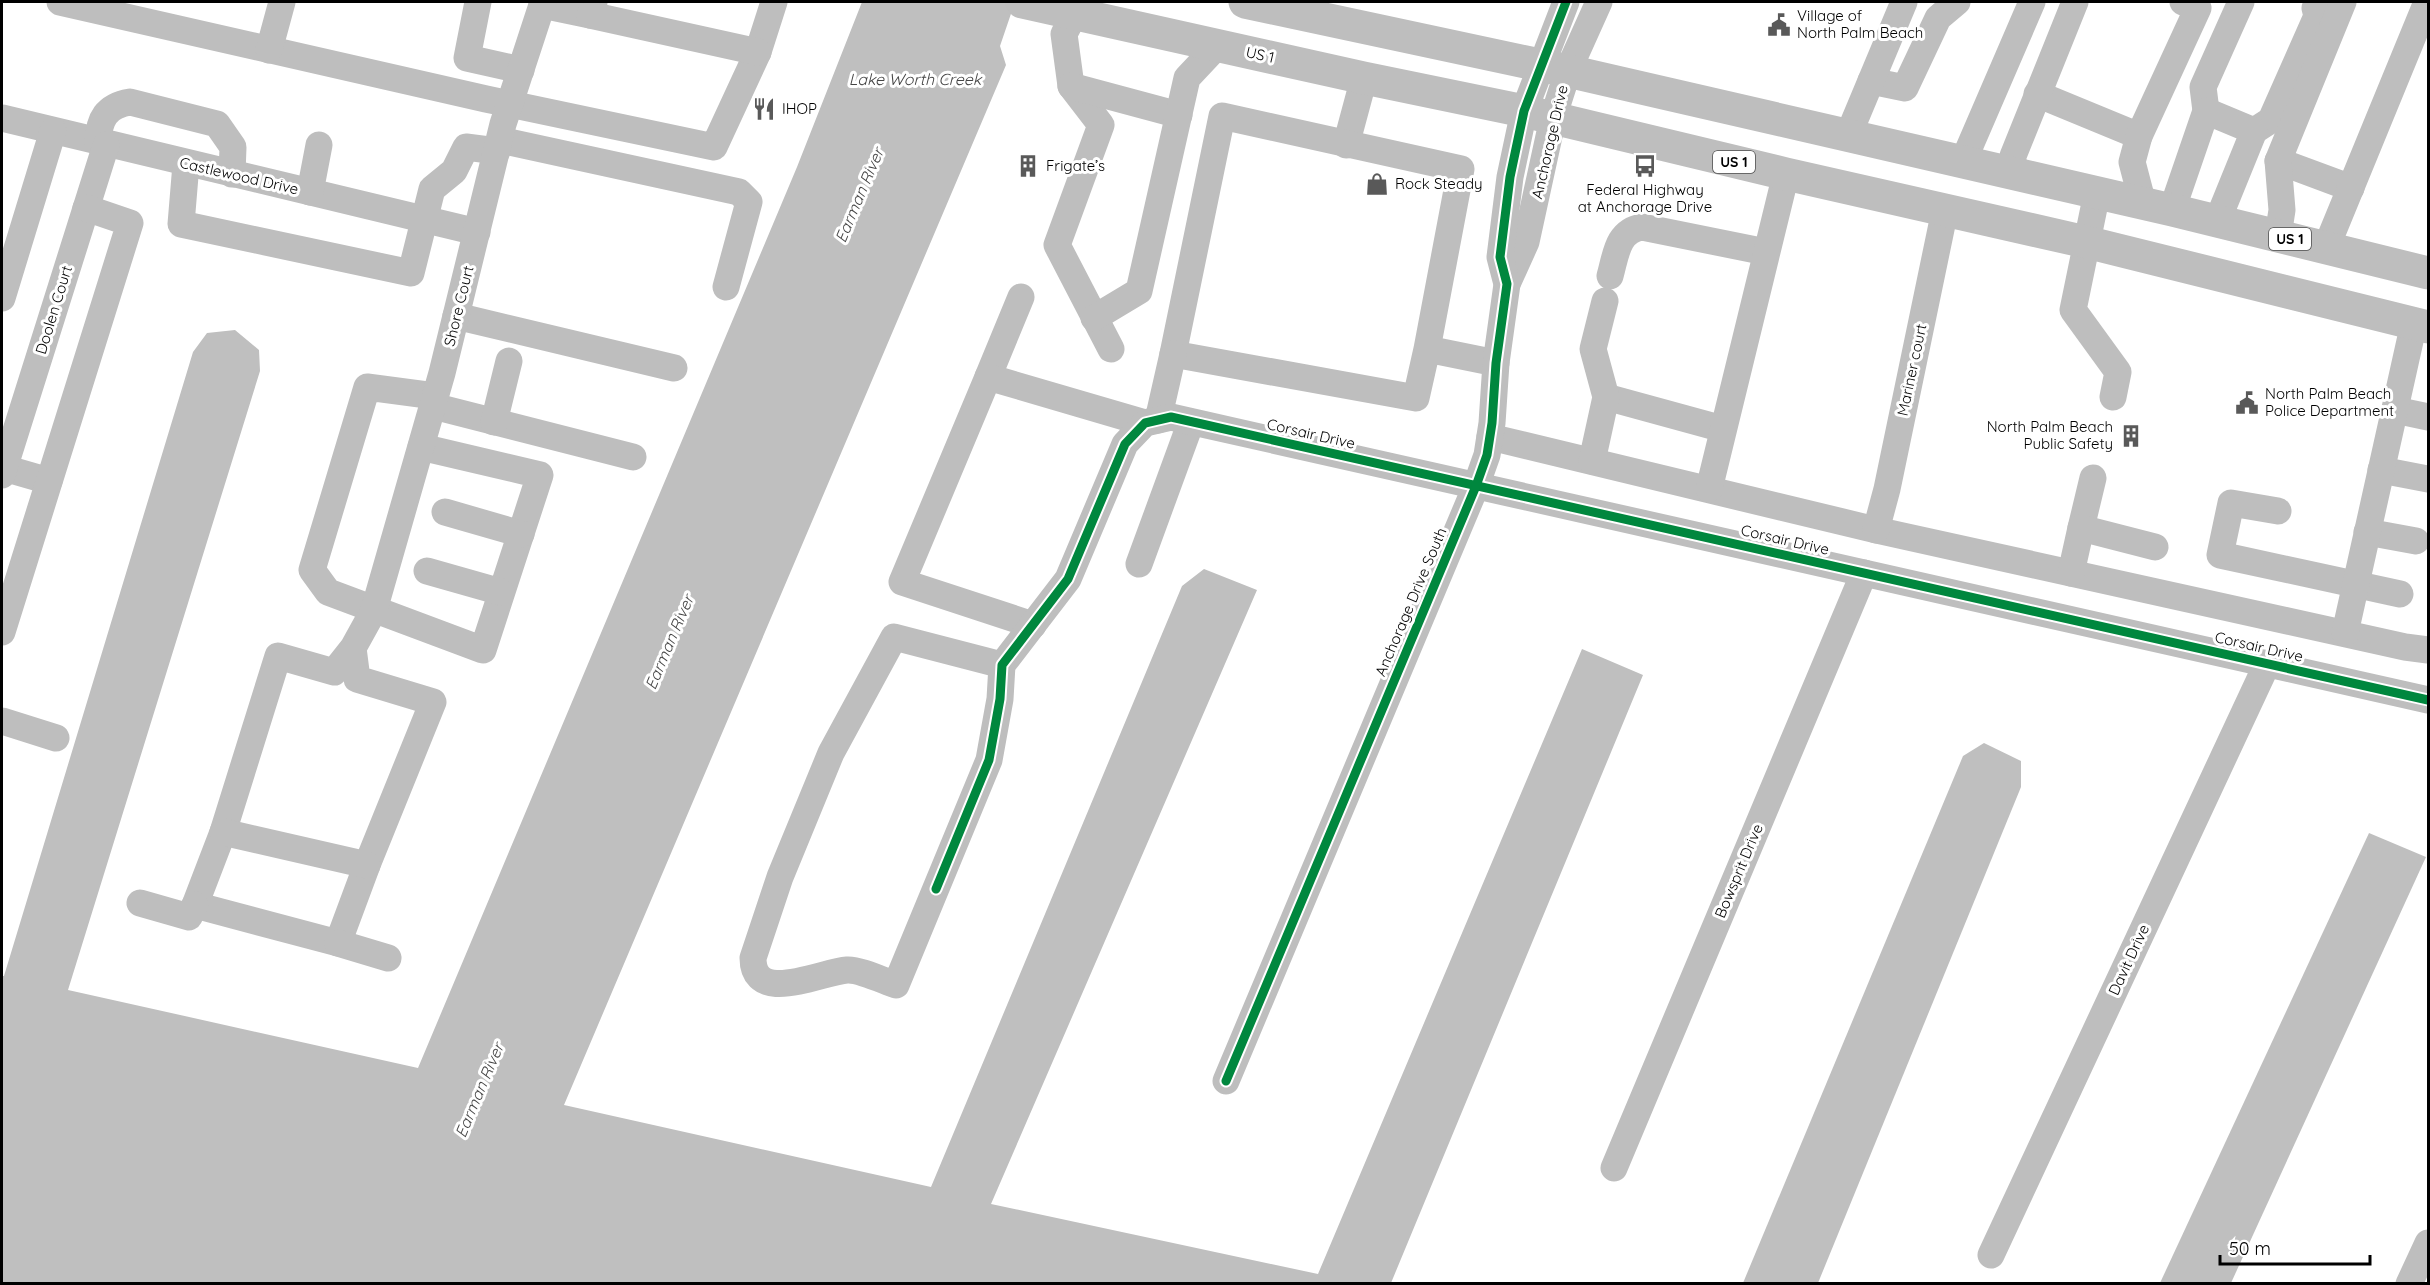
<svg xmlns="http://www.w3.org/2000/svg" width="2430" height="1285" font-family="Quicksand,sans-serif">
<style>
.water{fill:#bfbfbf}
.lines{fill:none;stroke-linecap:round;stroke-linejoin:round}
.minor{stroke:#bebebe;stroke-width:27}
.major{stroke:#bebebe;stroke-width:33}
.cycleway-casing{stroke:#fff;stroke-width:13}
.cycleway{stroke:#00873e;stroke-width:9}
.labels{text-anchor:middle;stroke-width:6;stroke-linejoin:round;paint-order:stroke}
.shield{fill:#fff;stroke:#4c4c4c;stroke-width:1.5}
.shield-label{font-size:14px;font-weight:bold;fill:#000}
.poi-label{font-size:15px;fill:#000;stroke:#fff;text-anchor:start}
.street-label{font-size:15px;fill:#000;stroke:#fff}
.water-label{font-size:16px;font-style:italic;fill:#444;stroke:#fff}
</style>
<rect width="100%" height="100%" fill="#fff"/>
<g class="water">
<polygon points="862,2 1015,2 1000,46 1006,65 564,1105 931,1187 1182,586 1204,569 1257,590 991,1204 1318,1274 1582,649 1643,675 1391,1283 2,1283 2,976 4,976 193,352 207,333 235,330 259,350 260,371 68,990 418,1068 797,167"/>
<polygon points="1984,743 2021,761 2021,787 1818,1283 1743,1283 1963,756"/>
<polygon points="2369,833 2426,857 2231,1283 2160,1283"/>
</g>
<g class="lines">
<g class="minor">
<polyline points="60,2 486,99 714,147 758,52 774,2"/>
<polyline points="478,2 467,58 521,70"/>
<polyline points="542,5 590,15 594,2"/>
<polyline points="1075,13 1064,34 1071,86 1101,125 1057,245 1111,349"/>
<polyline points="590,15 758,52"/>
<polyline points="269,50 282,2"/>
<polyline points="1871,81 1905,88 1938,18 1957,2"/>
<polyline points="1071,86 1179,115"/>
<polyline points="2037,94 2139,136"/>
<polyline points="2206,111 2203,87 2241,2"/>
<polyline points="2,118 477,232"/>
<polyline points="2254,131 2271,120 2317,16 2315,8 2318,2"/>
<polyline points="1848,136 1904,2"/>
<polyline points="500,140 739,192 749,202 726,287"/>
<path d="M98 142C99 119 106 106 130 102L217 124 233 147 232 174"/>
<polyline points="1346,145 1364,78"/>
<polyline points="2278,161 2351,188"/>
<polyline points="1963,162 2032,2"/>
<polyline points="186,164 181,224 411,273 432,189 454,171 466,147 497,151"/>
<polyline points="2013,174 2013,156 2075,2"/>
<polyline points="310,192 319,145"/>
<polyline points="2097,193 2073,310 2118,372 2113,397"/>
<polyline points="2143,204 2132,162 2139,136 2198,8 2183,2"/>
<polyline points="2172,210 2206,111 2254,131 2217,222"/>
<polyline points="2278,236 2282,210 2278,161 2343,2"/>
<polyline points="2326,248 2427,2"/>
<path d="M1610 276C1616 255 1617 231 1642 227L1766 252"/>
<polyline points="1507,284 1526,242 1553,118 1568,71 1599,2"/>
<polyline points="2,298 53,131"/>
<polyline points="456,316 674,368"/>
<polyline points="1094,318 1139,291 1187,78 1218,45"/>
<polyline points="1427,349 1416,398 1173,354 1222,116 1461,169 1427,349 1496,363"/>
<polyline points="988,377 1021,297"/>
<polyline points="1606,397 1723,429"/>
<polyline points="433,406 633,457"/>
<polyline points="2395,410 2428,417"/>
<polyline points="1158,420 1173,354"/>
<polyline points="494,422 509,361"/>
<polyline points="1490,437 1876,530 2405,647 2428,650"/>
<polyline points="421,447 540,475 483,650 328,592 312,570 367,387 435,396"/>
<polyline points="1592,461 1606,397 1593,349 1605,301"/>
<polyline points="4,468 49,481"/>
<polyline points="2381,470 2428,479"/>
<polyline points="2,475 106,145"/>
<polyline points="1709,489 1786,174"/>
<polyline points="2278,511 2231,503 2220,555 2400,594"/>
<polyline points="445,512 521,534"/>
<polyline points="2081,528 2093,478"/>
<polyline points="1876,530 1887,489 1945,210"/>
<polyline points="2367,532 2416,541"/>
<polyline points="1139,564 1191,422"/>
<polyline points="427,571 501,592"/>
<polyline points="2071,573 2081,528 2155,547"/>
<polyline points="1033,625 902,582 988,377 1145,423"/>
<polyline points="2,632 130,223 86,208"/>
<polyline points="2345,633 2414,323"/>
<polyline points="353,648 357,679 433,702 367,865 338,943 195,905 223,832 278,656 334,672 353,648 374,610 442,373 503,124 543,2"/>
<path d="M1002 665 894 637 831 753 780 877 753 958C753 1006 821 972 847 970 859 969 884 981 896 985L989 760 1000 699 1002 665 1068 579 1125 444 1145 423 1171 417 2428 700"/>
<polyline points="2,721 56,738"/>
<polyline points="223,832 367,865"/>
<polyline points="140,903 189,917 195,905"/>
<polyline points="338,943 388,958"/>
<polyline points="1226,1081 1476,486 1487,455 1492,423 1496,363 1507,284 1500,257 1510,177 1524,111 1566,2"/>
<polyline points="1614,1168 1864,573"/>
<polyline points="1991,1255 2267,664"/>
<polyline points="2409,1284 2428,1243"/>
</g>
<g class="major">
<polyline points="1022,2 1364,78 1524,111 1786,174 2086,242 2428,327"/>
<polyline points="1245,2 1568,71 2172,210 2428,273"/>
</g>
<g class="cycleway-casing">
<g id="cycleway">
<polyline points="936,889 989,760 1000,699 1002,665 1068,579 1125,444 1145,423 1171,417 2428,700"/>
<polyline points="1226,1081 1476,486 1487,455 1492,423 1496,363 1507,284 1500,257 1510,177 1524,111 1566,2"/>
</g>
</g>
<use href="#cycleway" class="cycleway"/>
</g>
<defs>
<g id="civic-bare" transform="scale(1.8)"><path d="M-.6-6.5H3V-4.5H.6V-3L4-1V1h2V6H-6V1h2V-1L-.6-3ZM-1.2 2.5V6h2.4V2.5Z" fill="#595959" stroke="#fff" stroke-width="2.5" paint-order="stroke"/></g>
<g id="restaurant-bare" transform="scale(1.8)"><path d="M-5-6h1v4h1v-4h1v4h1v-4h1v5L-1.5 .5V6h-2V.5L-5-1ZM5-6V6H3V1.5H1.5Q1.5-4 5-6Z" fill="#595959" stroke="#fff" stroke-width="2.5" paint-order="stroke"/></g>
<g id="building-bare" transform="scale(1.8)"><path d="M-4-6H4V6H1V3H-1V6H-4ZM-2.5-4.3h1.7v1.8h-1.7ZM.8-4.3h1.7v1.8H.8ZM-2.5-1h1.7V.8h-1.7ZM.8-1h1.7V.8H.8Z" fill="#595959" stroke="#fff" stroke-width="2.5" paint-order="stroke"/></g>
<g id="bus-bare" transform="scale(1.8)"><path d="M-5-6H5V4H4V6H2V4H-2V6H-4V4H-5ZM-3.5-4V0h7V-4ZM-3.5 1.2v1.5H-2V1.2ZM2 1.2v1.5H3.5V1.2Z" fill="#595959" stroke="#fff" stroke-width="2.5" paint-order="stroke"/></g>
<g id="shop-bare" transform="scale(1.8)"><path d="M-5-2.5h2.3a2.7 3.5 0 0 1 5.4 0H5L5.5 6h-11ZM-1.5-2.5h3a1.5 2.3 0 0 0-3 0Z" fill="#595959" stroke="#fff" stroke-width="2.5" paint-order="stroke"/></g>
</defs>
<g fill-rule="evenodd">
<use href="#civic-bare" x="1779" y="25"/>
<use href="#restaurant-bare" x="764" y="109"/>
<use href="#building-bare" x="1028" y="166"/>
<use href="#bus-bare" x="1645" y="166"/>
<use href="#shop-bare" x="1377" y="184"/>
<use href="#civic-bare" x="2247" y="403"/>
<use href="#building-bare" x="2131" y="436"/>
</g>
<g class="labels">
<g class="shield">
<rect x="1713" y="151" width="42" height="22" rx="4.5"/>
<rect x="2269" y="228" width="42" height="22" rx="4.5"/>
</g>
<g class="shield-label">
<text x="1734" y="167">US 1</text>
<text x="2290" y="244">US 1</text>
</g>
<g class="poi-label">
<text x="1797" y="21">Village of<tspan x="1797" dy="17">North Palm Beach</tspan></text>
<text x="782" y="114">IHOP</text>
<text x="1046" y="171">Frigate’s</text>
<text x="1395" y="189">Rock Steady</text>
<text x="1645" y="195" text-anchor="middle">Federal Highway<tspan x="1645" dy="17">at Anchorage Drive</tspan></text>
<text x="2265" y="399">North Palm Beach<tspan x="2265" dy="17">Police Department</tspan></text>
<text x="2113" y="432" text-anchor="end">North Palm Beach<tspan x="2113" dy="17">Public Safety</tspan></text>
</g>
<g class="street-label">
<text transform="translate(1260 55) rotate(13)" y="5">US 1</text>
<text transform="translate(1550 142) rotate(-77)" y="5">Anchorage Drive</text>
<text transform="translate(239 176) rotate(13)" y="5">Castlewood Drive</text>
<text transform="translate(459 306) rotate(-76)" y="5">Shore Court</text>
<text transform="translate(54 310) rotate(-73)" y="5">Doolen Court</text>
<text transform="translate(1912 370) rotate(-78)" y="5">Mariner court</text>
<text transform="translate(1311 434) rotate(13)" y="5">Corsair Drive</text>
<text transform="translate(1785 540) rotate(13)" y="5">Corsair Drive</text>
<text transform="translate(1411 602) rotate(-67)" y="5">Anchorage Drive South</text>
<text transform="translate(2259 647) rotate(13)" y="5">Corsair Drive</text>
<text transform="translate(1739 871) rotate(-67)" y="5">Bowsprit Drive</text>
<text transform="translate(2129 960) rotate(-65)" y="5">Davit Drive</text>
</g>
<g class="water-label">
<text x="915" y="85">Lake Worth Creek</text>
<text transform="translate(859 195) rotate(-67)" y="6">Earman River</text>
<text transform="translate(669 642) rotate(-67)" y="6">Earman River</text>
<text transform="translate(479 1090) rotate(-67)" y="6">Earman River</text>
</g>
</g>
<rect width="2430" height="1285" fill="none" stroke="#000000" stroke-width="6"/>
<path d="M2220 1255v9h150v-9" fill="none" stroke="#000000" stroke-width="3"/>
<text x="2229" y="1255" font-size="18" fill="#000000" stroke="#ffffff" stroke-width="4.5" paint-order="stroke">50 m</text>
</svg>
